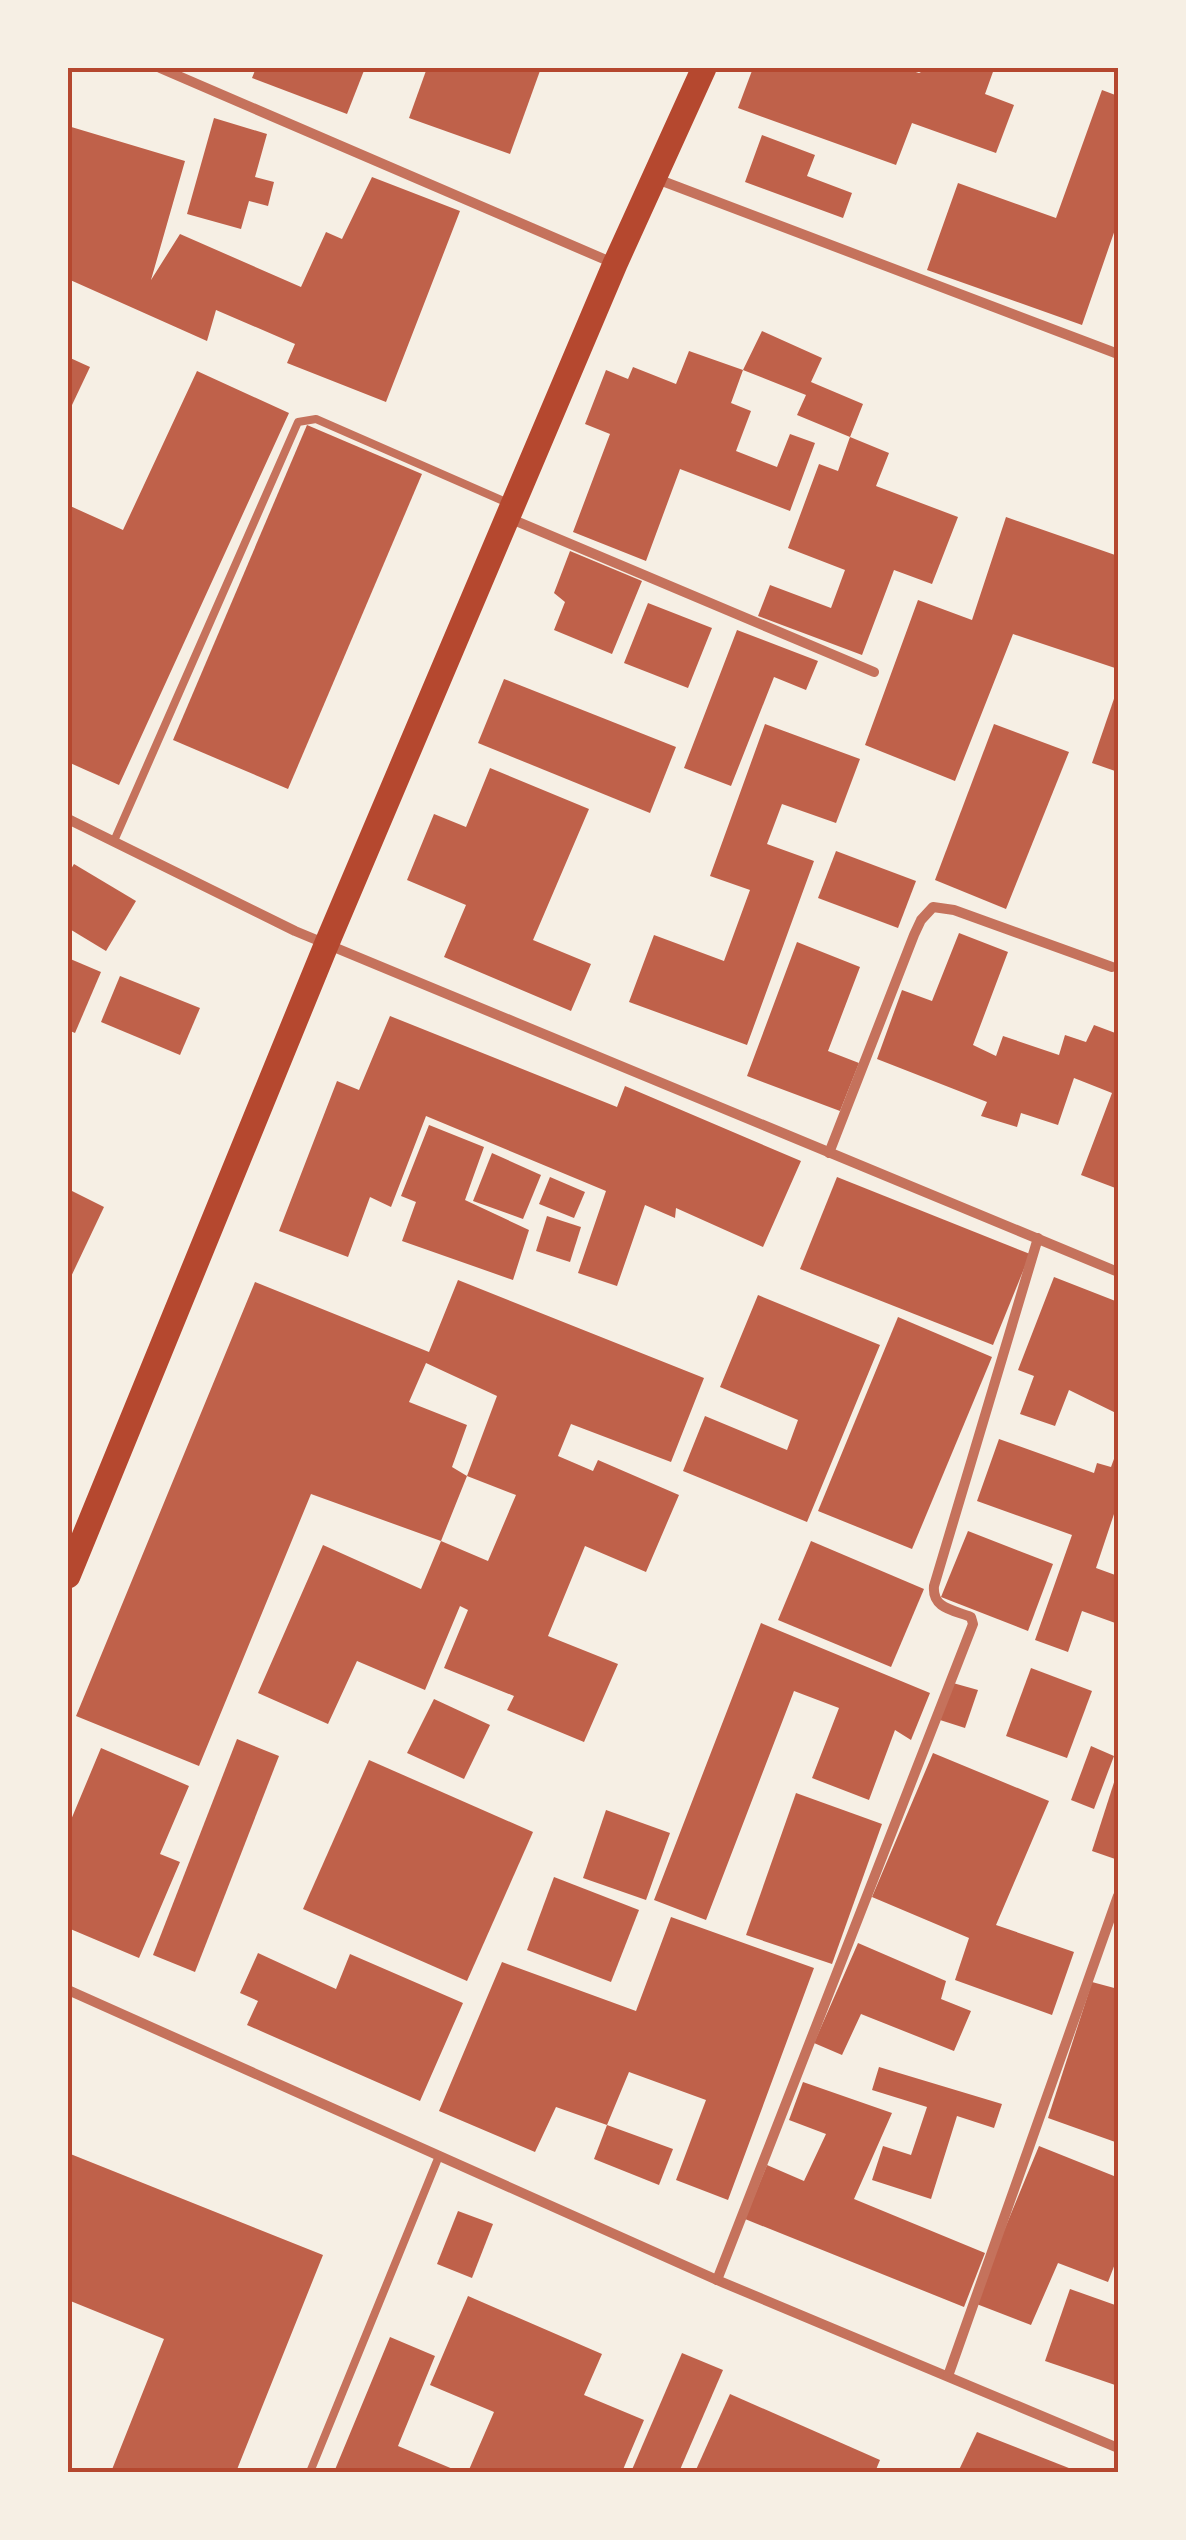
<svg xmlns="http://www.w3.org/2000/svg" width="1186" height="2540" font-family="'Asap Condensed',sans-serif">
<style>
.building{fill:#bf614a}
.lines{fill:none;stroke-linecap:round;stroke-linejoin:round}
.service{stroke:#c5725c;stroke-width:8}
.minor{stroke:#c5725c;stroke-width:10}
.primary{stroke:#b5482f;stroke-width:25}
.neatline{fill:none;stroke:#b5482f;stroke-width:4}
</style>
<rect width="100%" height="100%" fill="#f6efe4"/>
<g class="building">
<polygon points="256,68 365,68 347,114 252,78"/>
<polygon points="427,68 541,68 510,154 409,118"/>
<polygon points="753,68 903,68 919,73 929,68 956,72 958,68 991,68 994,69 985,94 1014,105 996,153 912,123 896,165 738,108"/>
<polygon points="1102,90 1118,96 1118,221 1082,325 927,270 958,183 1056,218"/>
<polygon points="214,118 267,134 255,177 274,182 268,206 249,201 241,229 187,214"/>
<polygon points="68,126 185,161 151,280 180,234 301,287 326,232 342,239 372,177 460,211 386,402 287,363 295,344 216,310 207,341 68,279"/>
<polygon points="762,135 815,155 807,176 852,193 843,218 745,182"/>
<polygon points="762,331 822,358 811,382 863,404 850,437 889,453 876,486 958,517 932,584 894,570 862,655 758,616 770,585 831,608 845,570 788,548 819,464 838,471 850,437 797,415 806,395 743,370 731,403 751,411 736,451 777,467 790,434 815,443 790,511 680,469 646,561 573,532 610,434 585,424 606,370 628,379 633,367 676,384 689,351 743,370"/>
<polygon points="68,357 90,367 72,405 68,403"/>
<polygon points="197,371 289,413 119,785 68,762 68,505 123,530"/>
<polygon points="307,425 422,474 288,789 173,740"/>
<polygon points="1006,517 1118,556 1118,669 1013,634 955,781 865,745 918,600 972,620"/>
<polygon points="570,551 642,581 612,654 554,630 565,602 554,593"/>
<polygon points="648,603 712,628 688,688 624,663"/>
<polygon points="737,630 818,661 806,690 774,677 731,786 684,768"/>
<polygon points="504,679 676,747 650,813 478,743"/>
<polygon points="1118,687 1118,772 1092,763"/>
<polygon points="765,724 860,759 836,823 782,804 767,844 814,861 747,1045 629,1002 654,935 724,961 750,890 710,876"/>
<polygon points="994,724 1069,752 1006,909 935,880"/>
<polygon points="490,768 589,809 533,940 591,964 571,1011 444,957 466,905 407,880 434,814 466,827"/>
<polygon points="836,851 916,881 898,928 818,898"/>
<polygon points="74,864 136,901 106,951 68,928 68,874"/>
<polygon points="959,933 1008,952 973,1045 996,1056 1003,1036 1059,1055 1065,1035 1086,1042 1094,1025 1118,1034 1118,1189 1081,1175 1112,1093 1074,1078 1058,1125 1021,1113 1017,1127 981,1116 987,1102 877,1059 902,990 932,1001"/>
<polygon points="797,942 860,967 828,1051 859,1063 840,1111 747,1076"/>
<polygon points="68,958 101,972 75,1033 68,1030"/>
<polygon points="120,976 200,1008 180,1055 101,1022"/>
<polygon points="390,1016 617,1107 625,1086 801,1161 763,1247 676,1208 675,1218 645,1205 617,1286 578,1273 606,1191 426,1116 391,1207 370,1197 348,1257 279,1231 337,1081 359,1090"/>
<polygon points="429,1125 484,1147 465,1200 529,1230 513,1280 402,1241 416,1202 401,1196"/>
<polygon points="492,1153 541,1175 523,1219 473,1201"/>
<polygon points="550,1177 585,1192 574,1218 539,1204"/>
<polygon points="837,1177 1030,1254 993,1345 800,1269"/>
<polygon points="68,1189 104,1207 68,1283"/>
<polygon points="547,1216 581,1227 570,1262 536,1251"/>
<polygon points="1054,1277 1118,1302 1118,1414 1069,1390 1055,1426 1020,1414 1034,1376 1018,1370"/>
<polygon points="458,1280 704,1378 671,1462 571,1424 558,1456 593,1471 598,1460 679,1495 646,1572 585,1546 548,1636 618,1664 584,1742 507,1710 514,1696 444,1668 468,1610 460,1606 425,1690 357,1661 328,1724 258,1693 323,1545 421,1589 441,1541 488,1561 516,1495 467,1476 497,1396 426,1363 409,1402 467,1425 452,1467 467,1476 441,1541 311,1494 199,1766 76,1716 255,1282 429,1352"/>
<polygon points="758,1295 880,1345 807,1522 683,1471 705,1416 787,1450 798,1420 720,1387"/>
<polygon points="898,1317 992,1357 912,1549 818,1511"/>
<polygon points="999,1439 1094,1473 1097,1463 1111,1467 1118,1448 1118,1502 1096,1568 1118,1576 1118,1624 1082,1611 1068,1652 1035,1640 1072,1535 977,1501"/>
<polygon points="968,1531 1053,1564 1028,1631 941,1597"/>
<polygon points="811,1541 924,1589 891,1667 778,1620"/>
<polygon points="761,1623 930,1693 911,1740 895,1730 869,1800 812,1778 839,1708 794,1691 706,1920 654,1900"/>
<polygon points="1031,1668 1092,1691 1067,1758 1006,1736"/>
<polygon points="953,1683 978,1690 965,1728 940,1720"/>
<polygon points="434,1699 490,1725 464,1779 407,1753"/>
<polygon points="237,1739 279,1756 195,1972 153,1955"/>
<polygon points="1091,1746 1114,1756 1094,1809 1071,1800"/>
<polygon points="101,1748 189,1786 160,1854 180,1862 139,1958 68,1928 68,1827"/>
<polygon points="933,1753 1049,1801 996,1925 1074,1952 1052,2015 955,1980 969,1938 872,1897"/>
<polygon points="369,1760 533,1832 467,1981 303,1909"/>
<polygon points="1118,1770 1118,1860 1092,1851"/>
<polygon points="796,1793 882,1824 832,1964 746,1935"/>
<polygon points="606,1810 670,1833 646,1900 583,1878"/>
<polygon points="554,1877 639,1910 611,1982 527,1950"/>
<polygon points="671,1917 814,1968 728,2200 676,2180 706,2100 629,2072 607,2125 556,2107 535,2152 439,2111 502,1962 636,2011"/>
<polygon points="858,1943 946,1981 941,1999 971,2011 954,2051 861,2014 842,2055 814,2043"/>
<polygon points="258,1953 336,1989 350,1954 463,2003 420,2101 247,2025 258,2001 240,1993"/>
<polygon points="1092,1982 1118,1989 1118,2143 1048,2118"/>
<polygon points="879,2067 1002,2104 994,2128 957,2116 931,2199 872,2180 883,2146 911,2155 927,2107 872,2090"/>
<polygon points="803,2082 892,2113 854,2199 985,2253 964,2307 745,2219 767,2165 804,2181 826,2134 789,2120"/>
<polygon points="607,2125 673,2149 659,2185 594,2159"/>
<polygon points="1039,2146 1114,2176 1118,2164 1118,2256 1108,2282 1058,2263 1031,2325 974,2303"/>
<polygon points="68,2153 323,2255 236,2472 111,2472 164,2339 68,2300"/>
<polygon points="458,2211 493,2224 472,2278 437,2264"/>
<polygon points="1070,2289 1118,2306 1118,2386 1045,2361"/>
<polygon points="468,2296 602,2354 584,2395 644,2420 622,2472 468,2472 494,2412 430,2385"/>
<polygon points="390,2337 435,2356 398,2446 460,2472 334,2472"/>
<polygon points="682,2353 723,2370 679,2472 631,2472"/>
<polygon points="730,2394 880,2460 875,2472 695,2472"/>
<polygon points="977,2432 1079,2472 958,2472"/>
</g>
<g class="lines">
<g class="service">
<polyline points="114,841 298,422 316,419 508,503"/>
<polyline points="310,2472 439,2156"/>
</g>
<g class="minor">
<polyline points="160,68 613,263"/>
<polyline points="657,179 1118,354"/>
<polyline points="509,518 874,672"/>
<polyline points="68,819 295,931 1118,1272"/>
<polyline points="829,1153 914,935 921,920 933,907 954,910 1112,967"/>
<polyline points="68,1990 717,2280 1118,2448"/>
<path d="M717 2280 973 1624 971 1617C954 1610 932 1609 934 1586L1038 1238"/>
<polyline points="948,2376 1118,1896"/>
</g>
<polyline class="primary" points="68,1576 327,943 615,264 704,68"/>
</g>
<rect width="1186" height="2540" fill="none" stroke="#f6efe4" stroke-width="140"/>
<rect x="70" y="70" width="1046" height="2400" class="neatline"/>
</svg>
